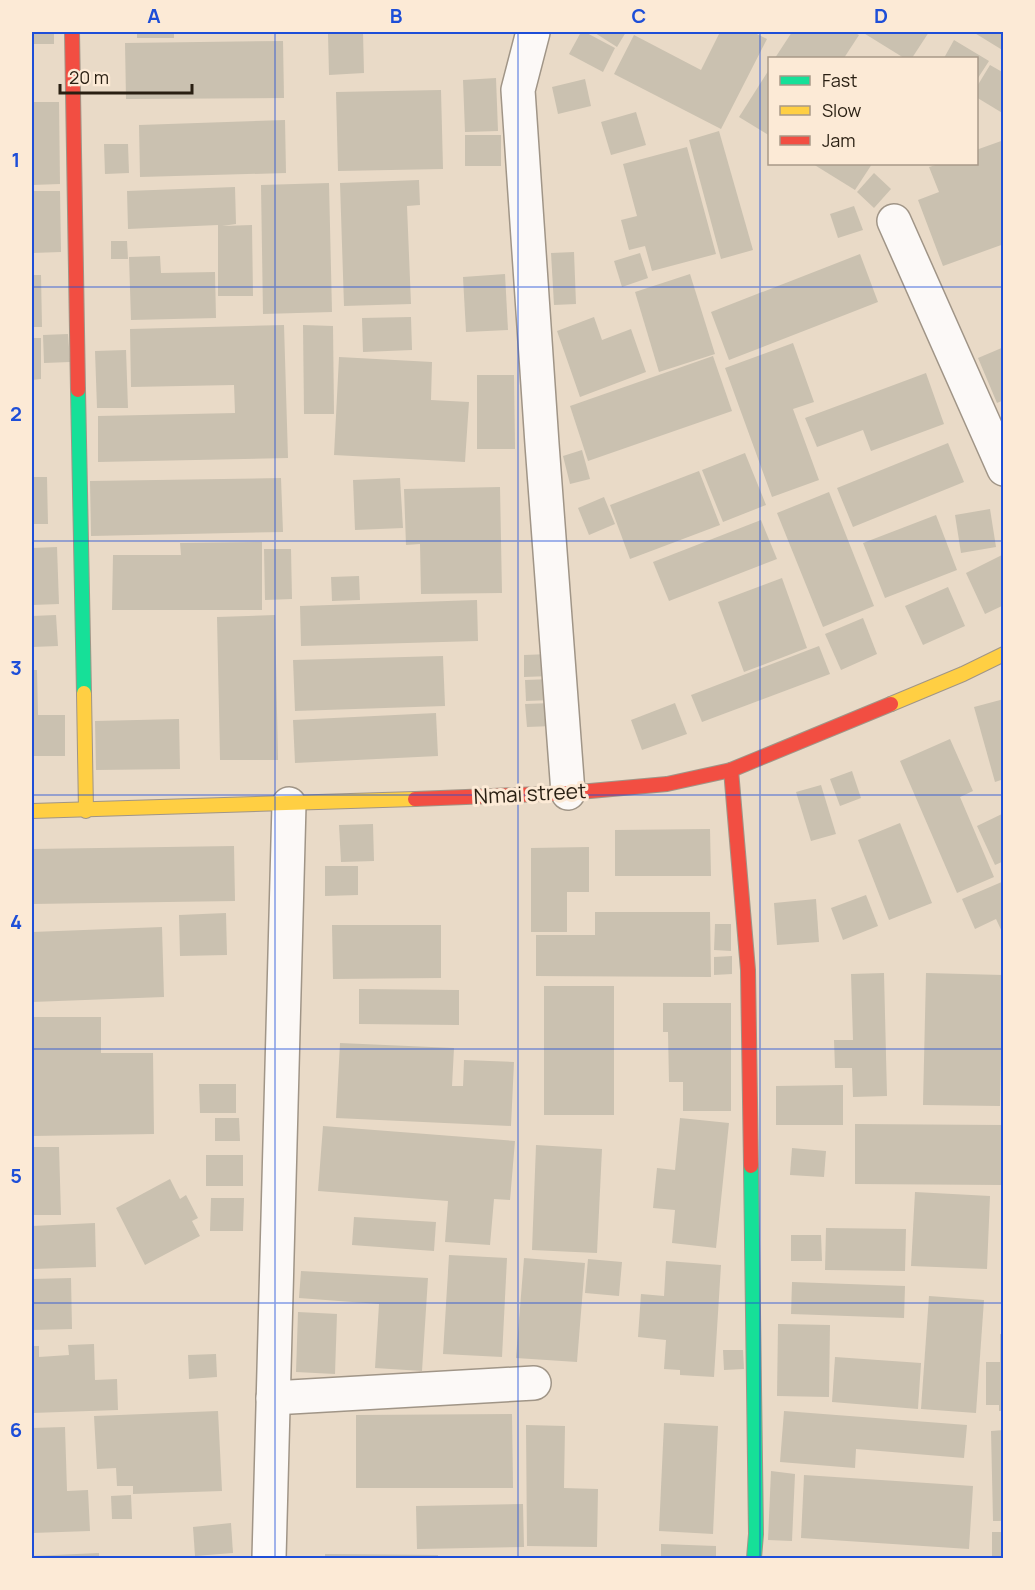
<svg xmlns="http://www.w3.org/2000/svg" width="1035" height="1590" font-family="Manrope,sans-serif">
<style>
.building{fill:#cac1b0}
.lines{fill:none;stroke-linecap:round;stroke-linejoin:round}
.street-casing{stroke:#a09587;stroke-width:36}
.fast-casing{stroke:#a09587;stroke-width:16}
.slow-casing{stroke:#a09587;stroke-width:16}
.jam-casing{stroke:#a09587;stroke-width:16}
.street{stroke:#fcf9f7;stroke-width:33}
.fast{stroke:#16e098;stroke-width:14}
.slow{stroke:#ffcf43;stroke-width:14}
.jam{stroke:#f24e42;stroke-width:14}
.grid{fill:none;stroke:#1d4ed8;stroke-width:1.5;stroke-opacity:0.55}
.labels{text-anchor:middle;stroke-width:6;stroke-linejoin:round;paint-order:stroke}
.street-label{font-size:21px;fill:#291f12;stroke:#fcead6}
.neatline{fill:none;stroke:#1d4ed8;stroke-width:2}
.grid-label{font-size:20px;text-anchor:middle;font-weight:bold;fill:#1d4ed8}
</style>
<rect width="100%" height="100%" fill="#e9dac7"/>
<g class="building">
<rect x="32" y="32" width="22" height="12"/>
<rect x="137" y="32" width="37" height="6"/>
<polygon points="363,32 364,73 329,75 328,34"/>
<polygon points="581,32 585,32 615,48 603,72 569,54"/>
<polygon points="596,32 626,32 617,47 595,33"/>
<polygon points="720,32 753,32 767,39 721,129 614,74 634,35 701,70"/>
<polygon points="792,32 853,32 859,35 844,58 775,58"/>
<polygon points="862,32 929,32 912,58 904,58"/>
<polygon points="973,32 1004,32 1004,51"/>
<polygon points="954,40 989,61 976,81 976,58 944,58"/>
<polygon points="283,41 284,98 126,99 125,43"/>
<polygon points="990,65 1004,73 1004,114 976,97 976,88"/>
<polygon points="770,68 770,136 739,117"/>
<polygon points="496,78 498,131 465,132 463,80"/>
<polygon points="585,79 591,106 558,114 552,87"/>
<polygon points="441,90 443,169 338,171 336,92"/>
<polygon points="32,102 59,102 60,184 32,185"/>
<polygon points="636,112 646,145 611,155 601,122"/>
<polygon points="285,120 286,173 140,177 139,125"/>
<polygon points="719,131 753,250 721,259 689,140"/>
<rect x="465" y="135" width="36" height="31"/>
<polygon points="1004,140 1004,244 943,266 918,200 939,192 929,167 939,164 976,164 976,150"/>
<polygon points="104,144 128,144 129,173 105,174"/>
<polygon points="687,147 716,254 652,271 645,246 629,250 621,220 637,216 623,164"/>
<polygon points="813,164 872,164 855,190"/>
<polygon points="874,173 891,189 874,208 857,192"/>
<polygon points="419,180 420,205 407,206 411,304 344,306 340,183"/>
<polygon points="329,183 332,312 263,314 261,185"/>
<polygon points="235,187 236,224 222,226 252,225 253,296 218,296 218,225 128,229 127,191"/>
<polygon points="32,191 60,191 61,252 32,253"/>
<polygon points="854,206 863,230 838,238 830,214"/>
<polygon points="111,241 127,241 128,259 111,259"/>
<polygon points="574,252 576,304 554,305 551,253"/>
<polygon points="640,253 648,278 622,287 614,261"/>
<polygon points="860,254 878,302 729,360 711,312"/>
<polygon points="160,256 161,273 215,272 216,318 131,320 129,257"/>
<polygon points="505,274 508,330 466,332 463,277"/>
<polygon points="690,274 715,354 659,372 635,292"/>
<polygon points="32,275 41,275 42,327 32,327"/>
<polygon points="411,317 412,350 363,352 362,318"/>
<polygon points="594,317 602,340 631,329 646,372 580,397 557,331"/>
<polygon points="284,325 288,458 98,462 98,416 235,413 234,385 131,387 130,329"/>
<polygon points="303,325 333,326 334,414 304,414"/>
<polygon points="68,334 70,362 44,363 43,335"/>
<polygon points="32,338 41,338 41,379 32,380"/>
<polygon points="793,343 814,402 793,409 819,480 772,497 725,368"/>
<polygon points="1004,347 1004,400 997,403 978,358"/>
<polygon points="126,350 128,408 97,408 95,351"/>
<polygon points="713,356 732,411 588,461 570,406"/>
<polygon points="339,357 432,362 431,400 469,402 465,462 334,455"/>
<polygon points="926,373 944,424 871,451 863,430 817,447 805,418"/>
<polygon points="477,375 514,375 515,449 477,449"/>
<polygon points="948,443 964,482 853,527 837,488"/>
<polygon points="582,450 590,479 570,484 563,456"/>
<polygon points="745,453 766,505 723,522 702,470"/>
<polygon points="699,471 720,525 630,559 610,505"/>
<polygon points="32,477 47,477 48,524 32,524"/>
<polygon points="281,478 283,532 91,536 90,481"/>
<polygon points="400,478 403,528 355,530 353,480"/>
<polygon points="500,487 502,593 421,594 420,544 406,545 404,489"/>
<polygon points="829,492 874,606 823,627 777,513"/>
<polygon points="604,497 615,524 589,535 578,508"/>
<polygon points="990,509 996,547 961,553 955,515"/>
<polygon points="936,515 957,570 885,598 863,543"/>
<polygon points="761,520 777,559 669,601 653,562"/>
<polygon points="262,542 262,610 112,610 113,555 181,555 180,543"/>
<polygon points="57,547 59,604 32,605 32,548"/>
<polygon points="264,549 291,549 292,599 265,600"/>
<polygon points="1004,554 1004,605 985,614 966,573"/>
<polygon points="359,576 360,600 332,601 331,577"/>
<polygon points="782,578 807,648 744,672 718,602"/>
<polygon points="948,587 965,626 923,645 905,606"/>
<polygon points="477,600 478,641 301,646 300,606"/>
<polygon points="56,615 58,646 32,647 32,616"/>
<polygon points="275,615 278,760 220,760 217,617"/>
<polygon points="863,618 877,654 841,670 825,634"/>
<polygon points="819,646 830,674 702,722 691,695"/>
<polygon points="550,654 551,676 524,677 524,655"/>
<polygon points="443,656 445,706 295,711 293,660"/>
<polygon points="32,670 37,670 38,715 65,715 65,756 32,756"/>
<polygon points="552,679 553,700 526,701 525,680"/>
<polygon points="1004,699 1004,779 995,782 974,707"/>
<polygon points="552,703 553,726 527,727 525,704"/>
<polygon points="675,703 687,734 642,750 631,720"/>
<polygon points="436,713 438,756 295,763 293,720"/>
<polygon points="179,719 180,769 96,770 95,721"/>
<polygon points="950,739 973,791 960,797 994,877 957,893 900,761"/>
<polygon points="852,771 861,798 840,806 830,779"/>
<polygon points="821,785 836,834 811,841 796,792"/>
<polygon points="1004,813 1004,861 995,865 977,826"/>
<polygon points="900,823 932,903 889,920 858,840"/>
<polygon points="373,824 374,861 341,862 339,825"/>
<polygon points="710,829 711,876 615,876 615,830"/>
<polygon points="234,846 235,901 32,904 32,849"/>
<polygon points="589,847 589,892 567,892 567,932 531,932 531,848"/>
<polygon points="325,866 358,866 358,895 325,896"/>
<polygon points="1004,881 1004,936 996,919 975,929 962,899"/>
<polygon points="866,895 878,926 843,940 831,908"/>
<polygon points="816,899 819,942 777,945 774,903"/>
<polygon points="595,912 710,912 711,977 536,976 536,935 595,935"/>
<polygon points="226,913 227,955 180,956 179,915"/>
<polygon points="715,924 731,924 731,951 714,950"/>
<polygon points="332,925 441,925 441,978 333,979"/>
<polygon points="162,927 164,997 32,1002 32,932"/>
<polygon points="732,956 732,974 714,975 714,957"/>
<polygon points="884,973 887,1096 853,1097 852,1068 835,1068 834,1040 853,1040 851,974"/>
<polygon points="926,973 1003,975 1000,1106 923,1105"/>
<rect x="544" y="986" width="70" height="129"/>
<polygon points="359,989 459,990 459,1025 359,1024"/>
<polygon points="663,1003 731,1003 731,1111 683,1111 683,1082 669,1082 668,1032 663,1032"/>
<polygon points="32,1017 101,1017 101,1053 153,1053 154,1134 32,1136"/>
<polygon points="340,1043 454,1048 452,1086 463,1086 464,1060 514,1062 511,1126 336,1118"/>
<polygon points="199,1084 236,1084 236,1113 200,1113"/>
<polygon points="843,1085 843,1125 776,1125 776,1086"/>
<polygon points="215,1118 239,1118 240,1141 215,1141"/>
<polygon points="680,1118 729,1123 716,1248 672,1243 675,1210 653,1208 657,1168 675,1170"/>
<polygon points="855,1124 1002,1125 1002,1185 855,1184"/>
<polygon points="323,1126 515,1141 510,1200 494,1199 490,1245 445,1242 448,1201 318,1191"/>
<polygon points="536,1145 602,1149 597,1253 532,1250"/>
<polygon points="32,1147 59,1147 61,1215 32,1215"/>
<polygon points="792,1148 826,1151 824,1177 790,1175"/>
<rect x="206" y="1155" width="37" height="31"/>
<polygon points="170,1179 180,1199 186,1195 198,1218 192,1221 200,1236 145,1265 116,1208"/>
<polygon points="915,1192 990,1196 987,1269 911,1266"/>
<polygon points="211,1198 244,1198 243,1231 210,1231"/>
<polygon points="354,1217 436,1222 434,1251 352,1245"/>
<polygon points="95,1223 96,1267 32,1269 32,1226"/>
<polygon points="826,1228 906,1229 905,1271 825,1270"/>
<polygon points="791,1235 821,1235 822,1261 791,1261"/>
<polygon points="449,1255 507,1258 502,1357 443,1354"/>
<polygon points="524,1258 585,1263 577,1362 516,1358"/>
<polygon points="588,1259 622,1262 619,1296 585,1293"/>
<polygon points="666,1261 721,1265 714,1377 680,1375 680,1370 664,1369 666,1340 638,1337 641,1294 664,1296"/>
<polygon points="301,1271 428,1278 422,1371 375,1368 379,1304 299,1298"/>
<polygon points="71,1278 72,1329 32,1330 32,1279"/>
<polygon points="792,1282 905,1286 904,1318 791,1314"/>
<polygon points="929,1296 984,1300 976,1413 921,1409"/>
<polygon points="298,1312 337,1314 335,1374 296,1372"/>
<polygon points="778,1324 830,1325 829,1397 777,1396"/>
<polygon points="1000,1334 1004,1334 1004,1411 999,1411 999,1405 986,1405 986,1362 1000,1362"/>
<polygon points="94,1344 95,1380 117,1379 118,1410 32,1413 32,1346 39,1346 39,1357 69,1355 68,1345"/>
<polygon points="723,1350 743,1350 744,1369 724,1370"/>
<polygon points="216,1354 217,1377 189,1379 188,1355"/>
<polygon points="835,1357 921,1363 918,1409 832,1402"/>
<polygon points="218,1411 222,1491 133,1494 133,1486 117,1486 116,1468 97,1469 94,1416"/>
<polygon points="784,1411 967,1425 964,1458 856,1449 855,1468 780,1462"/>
<polygon points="512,1414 513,1488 356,1488 356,1415"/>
<polygon points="664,1423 718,1426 713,1534 659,1531"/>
<polygon points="526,1425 565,1426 564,1488 598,1489 597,1547 527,1546"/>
<polygon points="65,1427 67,1491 88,1490 90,1531 32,1533 32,1428"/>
<polygon points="1004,1430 1004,1521 993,1521 991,1431"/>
<polygon points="771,1471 795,1474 792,1541 768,1540"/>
<polygon points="804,1475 973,1486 969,1549 801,1538"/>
<polygon points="131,1495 132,1519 112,1519 111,1496"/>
<polygon points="523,1504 524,1547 417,1549 416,1506"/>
<polygon points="231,1523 233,1553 195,1556 193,1527"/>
<rect x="992" y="1532" width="12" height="26"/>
<polygon points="661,1544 716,1546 716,1558 661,1558"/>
<polygon points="99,1553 99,1558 32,1558 32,1556"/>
<polygon points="325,1554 438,1555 438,1558 325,1558"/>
</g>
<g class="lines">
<g class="street-casing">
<g id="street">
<polyline points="533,32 518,90 542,444 568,793"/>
<polyline points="894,221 1004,469"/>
<polyline points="273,1398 534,1383"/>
<polyline points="269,1558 289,804"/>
</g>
</g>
<g class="fast-casing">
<g id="fast">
<polyline points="78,390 84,693"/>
<polyline points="751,1166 756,1534 754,1558"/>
</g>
</g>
<g class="slow-casing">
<g id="slow">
<polyline points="84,693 86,811"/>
<polyline points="891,704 963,674 1004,654"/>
<polyline points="32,811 415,799"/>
</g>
</g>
<g class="jam-casing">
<g id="jam">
<polyline points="72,32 78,390"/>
<polyline points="731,770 748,970 751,1166"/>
<polyline points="415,799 568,793 667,784 731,770 891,704"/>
</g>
</g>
<use href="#street" class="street"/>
<use href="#fast" class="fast"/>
<use href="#slow" class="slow"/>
<use href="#jam" class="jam"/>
</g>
<path class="grid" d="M275 32V1558M518 32V1558M760 32V1558M32 287H1004M32 541H1004M32 795H1004M32 1049H1004M32 1303H1004"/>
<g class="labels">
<g class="street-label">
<text transform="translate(530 794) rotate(-3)" y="7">Nmai street</text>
</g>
</g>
<rect width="1035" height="1590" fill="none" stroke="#fcead6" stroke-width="66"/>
<rect x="768" y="57" width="210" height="108" fill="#fcead6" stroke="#a89988" stroke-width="1.5"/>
<rect x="780" y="76" width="30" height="9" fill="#16e098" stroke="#a89988" stroke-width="1.5"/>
<text x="822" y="87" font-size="18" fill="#291f12">Fast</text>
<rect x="780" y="106" width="30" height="9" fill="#ffcf43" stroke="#a89988" stroke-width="1.5"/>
<text x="822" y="117" font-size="18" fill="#291f12">Slow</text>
<rect x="780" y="136" width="30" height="9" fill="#f24e42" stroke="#a89988" stroke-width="1.5"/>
<text x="822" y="147" font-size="18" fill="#291f12">Jam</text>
<path d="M60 84v9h132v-9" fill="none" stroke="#291f12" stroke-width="3"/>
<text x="69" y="84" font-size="18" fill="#291f12" stroke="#fcead6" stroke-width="4.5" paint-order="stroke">20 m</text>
<rect x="33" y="33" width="969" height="1524" class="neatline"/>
<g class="grid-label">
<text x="154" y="23">A</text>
<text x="396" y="23">B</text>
<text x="639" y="23">C</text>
<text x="881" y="23">D</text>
<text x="16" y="167">1</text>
<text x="16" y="421">2</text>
<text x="16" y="675">3</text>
<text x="16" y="929">4</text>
<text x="16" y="1183">5</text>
<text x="16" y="1437">6</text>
</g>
</svg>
